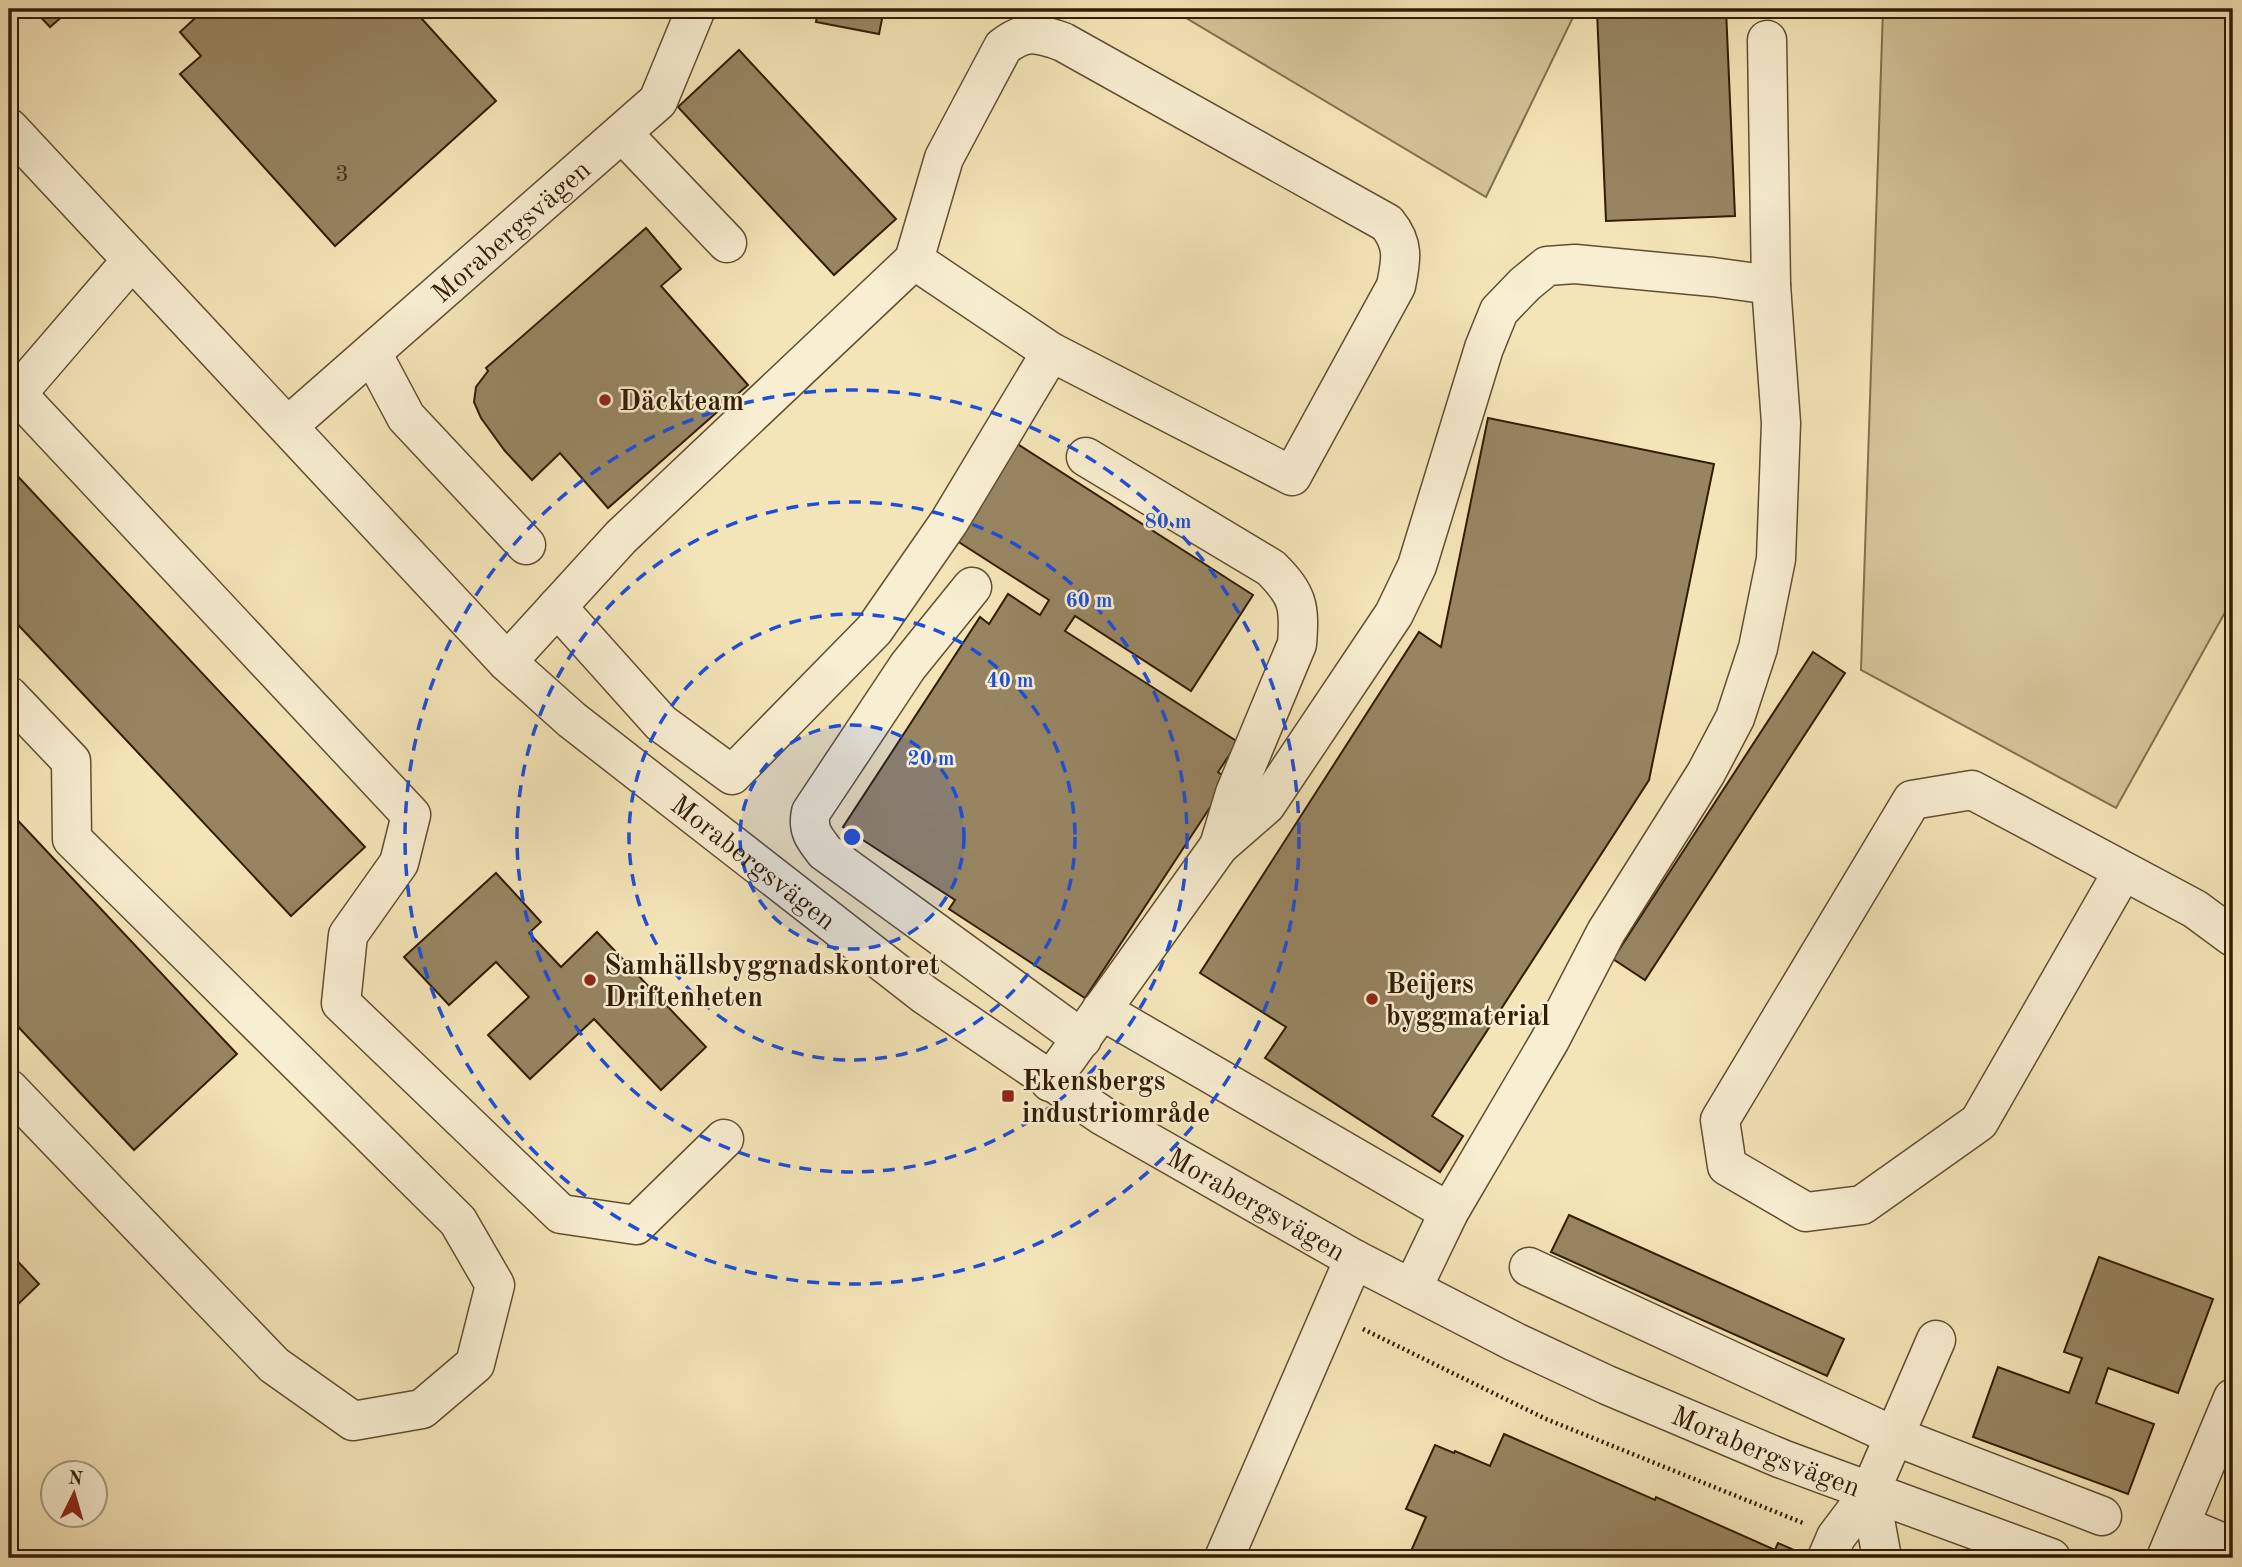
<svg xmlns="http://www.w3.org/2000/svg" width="2242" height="1567" font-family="'Old Standard TT',serif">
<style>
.green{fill:#d3c399;stroke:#82704e;stroke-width:2}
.building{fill:#978562;stroke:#321c04;stroke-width:2}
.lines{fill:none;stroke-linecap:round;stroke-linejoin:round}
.minor-casing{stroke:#624e31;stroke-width:41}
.path{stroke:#321c04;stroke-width:4.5;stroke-dasharray:2 3.5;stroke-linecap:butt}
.minor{stroke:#f8eed1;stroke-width:38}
.ring{fill:none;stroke:#1d4ed8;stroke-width:3.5;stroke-dasharray:12 9}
.poi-dot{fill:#8f2418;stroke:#f8eed1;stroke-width:2.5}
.labels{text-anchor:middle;stroke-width:5;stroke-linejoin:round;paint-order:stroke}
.number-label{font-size:24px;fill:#4b361c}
.street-label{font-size:28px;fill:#321c04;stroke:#f8eed1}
.poi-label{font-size:28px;font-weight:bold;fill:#321c04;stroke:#f8eed1;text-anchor:start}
.centre{fill:#1d4ed8;stroke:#f8eed1;stroke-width:3.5}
.ring-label{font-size:21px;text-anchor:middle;font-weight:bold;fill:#1d4ed8;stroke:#f8eed1;stroke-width:5;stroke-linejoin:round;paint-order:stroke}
</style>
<rect width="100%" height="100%" fill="#f4e5b8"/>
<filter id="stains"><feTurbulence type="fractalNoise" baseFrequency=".00286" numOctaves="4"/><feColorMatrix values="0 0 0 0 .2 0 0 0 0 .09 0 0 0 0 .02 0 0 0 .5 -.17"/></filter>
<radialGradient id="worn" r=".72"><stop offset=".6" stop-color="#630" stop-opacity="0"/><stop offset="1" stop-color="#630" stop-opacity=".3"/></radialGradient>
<g class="green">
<polygon points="1171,9 1577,9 1486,197"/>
<polygon points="1883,9 2233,9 2233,598 2116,808 1861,670"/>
</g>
<g class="building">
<polygon points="33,9 71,9 50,27"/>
<polygon points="205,9 413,9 496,101 335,246 180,74 201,56 180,32"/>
<polygon points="818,9 884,9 879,34 816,22"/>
<polygon points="1650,9 1726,9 1735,216 1606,221 1597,11"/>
<polygon points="739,50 896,219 834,275 678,107"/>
<polygon points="646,228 681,269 661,286 748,385 608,508 560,453 532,480 505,451 481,418 474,402 476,387 488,371 486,368"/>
<polygon points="1488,418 1714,464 1649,780 1432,1116 1463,1136 1440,1172 1265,1058 1286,1027 1200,973 1419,632 1441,647"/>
<polygon points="1016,443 1253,595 1191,691 1075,616 1065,631 1238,742 1218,772 1228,780 1085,998 949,909 955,900 843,827 980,617 989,624 1008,594 1040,615 1049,600 954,539"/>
<polygon points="10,468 365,847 291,916 9,615"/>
<polygon points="1813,652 1845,673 1645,980 1613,959"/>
<polygon points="9,811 237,1054 134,1150 9,1017"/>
<polygon points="496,873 541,922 529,933 561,967 597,932 706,1047 661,1090 594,1019 530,1079 488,1035 529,997 496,962 449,1005 404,957"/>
<polygon points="1569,1215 1844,1339 1827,1376 1551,1252"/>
<polygon points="9,1252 39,1284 9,1313"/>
<polygon points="2099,1257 2213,1299 2178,1393 2108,1368 2096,1403 2154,1424 2128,1494 1973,1437 1998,1367 2069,1393 2082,1358 2064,1352"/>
<polygon points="1504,1434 1655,1500 1656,1497 1775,1550 1778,1543 1801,1553 1799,1558 1408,1558 1426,1517 1406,1509 1435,1445 1454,1453 1455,1451 1490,1466"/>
</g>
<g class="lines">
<g class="minor-casing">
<g id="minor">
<polyline points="1767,40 1771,285"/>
<path id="s1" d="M9 128 507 662 572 720 925 995 1103 1116 1354 1259 1515 1342 1607 1385 1782 1459 2051 1558"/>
<polyline points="622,133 727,243"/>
<polyline points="372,353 406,417 526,545"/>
<polyline points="17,394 411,815 399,863 348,935 341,1003 561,1214 636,1225 724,1139"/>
<polyline points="9,403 132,260"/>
<path id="s2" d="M288 426 658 101 696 9"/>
<path d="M1086 457 1271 568C1298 595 1300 606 1297 644L1235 793 1219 846"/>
<path d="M972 587 908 666 811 812C807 830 814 838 825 852L1082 1039"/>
<polyline points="557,607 661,723 732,775 874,630 949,522 1051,352"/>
<path d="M507 662 621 537 914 260 944 158 1003 47C1026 29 1037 33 1063 42L1387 223C1405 245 1401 260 1396 286L1292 476 1051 352 914 260"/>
<polyline points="9,696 71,761 72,839 458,1221 495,1285 475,1364 422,1409 353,1421 274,1365 9,1089"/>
<polyline points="2123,871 1979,1122 1862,1205 1806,1212 1727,1166 1720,1120 1912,800 1972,790 2195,909 2233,937"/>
<polyline points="1101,1010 1449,1212"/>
<polyline points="1050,1082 1219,846 1266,805 1394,614 1417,566 1484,348 1499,311 1525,284 1547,266 1575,264 1713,277 1771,285 1781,423 1776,559 1758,648 1735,718 1706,773 1606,932 1550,1040 1449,1212 1412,1289"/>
<polyline points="1529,1267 1894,1436 2102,1516"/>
<polyline points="1870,1492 1936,1340"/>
<polyline points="2180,1525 2233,1547"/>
<polyline points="1224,1558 1354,1259"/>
<polyline points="1827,1558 1836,1537 1870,1492 1882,1558"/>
<polyline points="2166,1558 2233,1398"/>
</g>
</g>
<polyline class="path" points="1363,1329 1546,1419 1803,1523"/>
<use href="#minor" class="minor"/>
</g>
<circle cx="852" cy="837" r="112" fill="#1d4ed8" fill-opacity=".12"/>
<g class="ring">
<circle cx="852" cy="837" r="112"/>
<circle cx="852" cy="837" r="223"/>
<circle cx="852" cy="837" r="335"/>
<circle cx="852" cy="837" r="447"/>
</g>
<g class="poi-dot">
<circle cx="605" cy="400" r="7"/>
<circle cx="590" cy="980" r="7"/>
<circle cx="1372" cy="999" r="7"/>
<rect x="1001" y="1089" width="14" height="14" rx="3.5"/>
</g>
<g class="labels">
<g class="number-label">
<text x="342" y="181">3</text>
</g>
<g class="street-label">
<text dy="10" stroke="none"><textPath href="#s2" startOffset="296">Morabergsvägen</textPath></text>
<text dy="10" stroke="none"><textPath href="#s1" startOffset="1048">Morabergsvägen</textPath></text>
<text dy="10" stroke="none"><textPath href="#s1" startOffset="1657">Morabergsvägen</textPath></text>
<text dy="10" stroke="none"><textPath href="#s1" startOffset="2224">Morabergsvägen</textPath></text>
</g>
<g class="poi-label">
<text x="619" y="410">Däckteam</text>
<text x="604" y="974">Samhällsbyggnadskontoret<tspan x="604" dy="32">Driftenheten</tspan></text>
<text x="1386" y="993">Beijers<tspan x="1386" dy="32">byggmaterial</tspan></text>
<text x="1022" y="1090">Ekensbergs<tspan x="1022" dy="32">industriområde</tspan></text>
</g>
</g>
<circle cx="852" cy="837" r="10" class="centre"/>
<g class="ring-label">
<text x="1168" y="528">80 m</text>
<text x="1089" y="607">60 m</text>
<text x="1010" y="687">40 m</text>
<text x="931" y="765">20 m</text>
</g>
<rect width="2242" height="1567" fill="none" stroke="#f4e5b8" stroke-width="35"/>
<rect x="10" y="10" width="2221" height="1546" fill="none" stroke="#321c04" stroke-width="3.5"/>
<rect x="18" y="18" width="2207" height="1532" fill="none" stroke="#321c04" stroke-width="2"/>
<g transform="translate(74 1494) rotate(5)"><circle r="33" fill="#f8eed1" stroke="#a99a7f" stroke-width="2"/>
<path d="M0-5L12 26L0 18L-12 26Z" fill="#8f2418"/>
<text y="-10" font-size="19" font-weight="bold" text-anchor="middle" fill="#321c04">N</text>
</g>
<rect width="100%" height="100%" filter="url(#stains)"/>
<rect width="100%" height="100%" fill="url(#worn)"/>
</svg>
